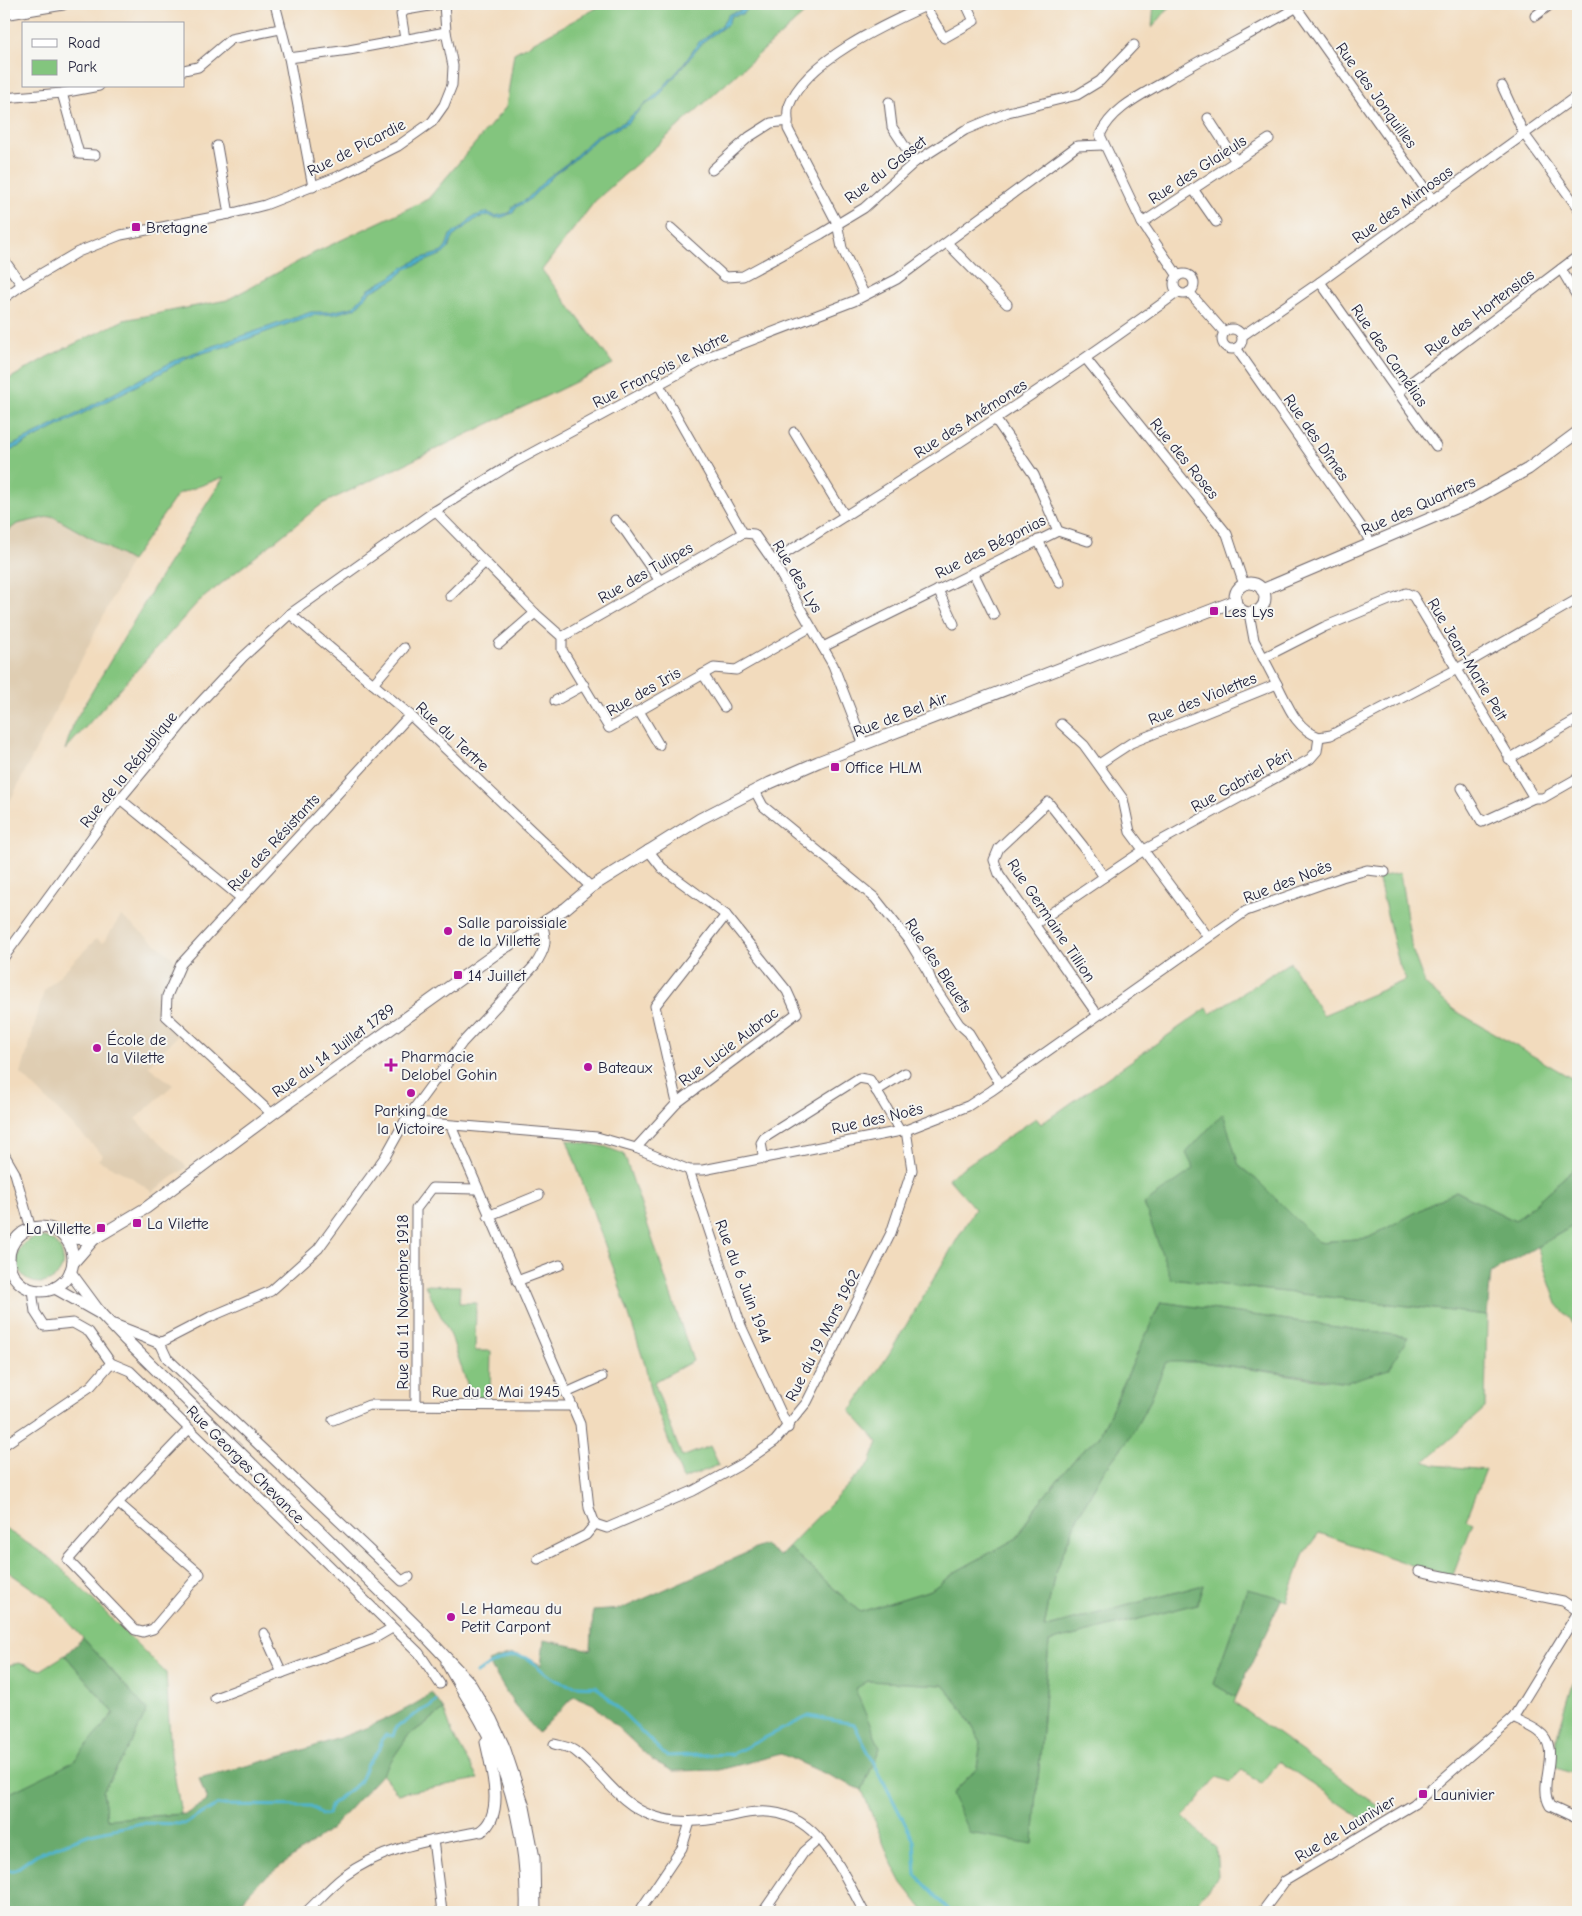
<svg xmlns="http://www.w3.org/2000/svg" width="1582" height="1916" font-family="'Comic Neue',sans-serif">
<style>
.built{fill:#dfcdb2}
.green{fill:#83c57e;stroke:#52745c}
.forest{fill:#6aaa6d;stroke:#466654}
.water{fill:#50b4ce;stroke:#396b84}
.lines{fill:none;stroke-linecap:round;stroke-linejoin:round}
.stream{stroke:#50b4ce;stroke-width:3}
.street-casing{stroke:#6b6368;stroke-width:11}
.secondary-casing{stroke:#6b6368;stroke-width:13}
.street{stroke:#fff;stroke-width:9}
.secondary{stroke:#fff;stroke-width:11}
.poi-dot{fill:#b5179e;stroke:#f6f6f2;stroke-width:2}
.labels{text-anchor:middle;stroke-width:4;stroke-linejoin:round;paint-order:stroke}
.street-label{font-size:16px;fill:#22223b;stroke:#f6f6f2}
.poi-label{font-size:16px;fill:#22223b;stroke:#f6f6f2;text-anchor:start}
</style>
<rect width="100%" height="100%" fill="#f6f6f2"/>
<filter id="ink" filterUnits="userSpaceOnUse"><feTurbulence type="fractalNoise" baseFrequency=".02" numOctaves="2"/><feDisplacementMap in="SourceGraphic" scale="10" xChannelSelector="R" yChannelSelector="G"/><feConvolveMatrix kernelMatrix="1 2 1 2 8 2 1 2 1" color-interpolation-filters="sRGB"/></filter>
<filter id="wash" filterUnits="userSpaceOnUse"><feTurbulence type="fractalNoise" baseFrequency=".0096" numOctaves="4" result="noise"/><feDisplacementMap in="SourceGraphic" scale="20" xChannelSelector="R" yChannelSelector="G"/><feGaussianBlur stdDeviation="1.12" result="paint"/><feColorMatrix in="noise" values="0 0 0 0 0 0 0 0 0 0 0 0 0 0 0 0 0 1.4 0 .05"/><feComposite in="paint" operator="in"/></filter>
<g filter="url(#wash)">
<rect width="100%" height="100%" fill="#f2dbbd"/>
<g class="built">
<polygon points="52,516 131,561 4,813 4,534 17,524"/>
<polygon points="121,916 181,964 167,996 166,1016 182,1031 148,1066 173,1085 135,1119 187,1167 152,1192 131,1177 98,1160 103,1155 21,1074 44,991 96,939 103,943"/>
</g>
<g class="green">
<polygon points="604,4 815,4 595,201 542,270 613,364 322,504 198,602 65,750 74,722 166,567 224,477 178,494 131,561 52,516 17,524 4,534 4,382 47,357 124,320 227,300 314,253 428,199 506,107 514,53"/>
<polygon points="1154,4 1172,4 1152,28"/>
<polygon points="1400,873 1412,949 1425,984 1454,1010 1578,1082 1578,1165 1515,1221 1456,1191 1368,1238 1319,1242 1257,1180 1239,1166 1194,1169 1171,1279 1487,1315 1485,1408 1425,1461 1435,1465 1486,1470 1466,1520 1473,1523 1453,1575 1417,1567 1319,1533 1304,1553 1287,1601 1247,1589 1213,1684 1236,1697 1234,1703 1384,1810 1367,1822 1279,1761 1262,1784 1242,1770 1230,1782 1217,1777 1184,1817 1216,1848 1218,1876 1189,1912 925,1912 902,1883 891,1862 862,1790 880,1748 854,1689 868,1681 943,1685 963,1710 981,1742 977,1768 952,1794 1033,1843 1049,1642 1197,1604 1203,1585 1044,1628 1055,1572 1078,1516 1103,1472 1130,1437 1149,1403 1166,1361 1201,1362 1323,1380 1407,1337 1161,1302 1099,1437 1079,1454 1033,1510 1017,1538 957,1571 931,1590 860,1612 788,1547 870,1463 878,1442 850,1411 889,1354 975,1209 948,1178 1036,1118 1041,1124 1207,1008 1210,1014 1290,962 1323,1015 1406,980 1399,964 1378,877"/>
<polygon points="567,1140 606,1147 624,1154 693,1361 654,1382 682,1457 710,1446 719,1465 683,1479 651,1394 645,1365 617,1278"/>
<polygon points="1578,1223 1578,1328 1557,1304 1537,1247"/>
<circle cx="40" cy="1260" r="23"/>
<polygon points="425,1285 460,1286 459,1303 476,1303 475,1351 491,1351 490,1399 472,1399 451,1336"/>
<polygon points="4,1528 53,1560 166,1673 171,1755 181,1814 107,1819 103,1791 132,1742 147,1710 49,1600 4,1569"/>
<polygon points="65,1655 114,1713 73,1763 4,1796 4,1666 19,1663 41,1670"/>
<polygon points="1573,1683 1578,1685 1578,1776 1552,1766 1557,1737"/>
<polygon points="444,1710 453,1735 478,1779 398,1794 382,1774 408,1736"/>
</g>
<g class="forest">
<polygon points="1223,1113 1239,1166 1257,1180 1319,1242 1368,1238 1456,1191 1515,1221 1578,1165 1578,1223 1491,1273 1487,1315 1171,1279 1144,1204 1194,1169 1186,1153"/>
<path d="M1161 1302 1408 1337 1389 1369 1347 1382 1201 1362H1166L1149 1403 1130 1437 1103 1472 1078 1516 1055 1572 1044 1628 1203 1585 1197 1604 1049 1642 1033 1844 969 1833 952 1794 977 1768 981 1742 963 1710 943 1685 868 1681 855 1689 880 1748 862 1790 781 1754 719 1770 673 1771 652 1760 593 1704 574 1696 538 1733 513 1703 488 1662C515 1652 515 1651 541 1665L544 1640 591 1650 593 1611 621 1609 764 1545 779 1556 788 1547 860 1612 931 1590 957 1571 1017 1538 1033 1510 1079 1454 1099 1437Z"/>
<polygon points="1247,1589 1282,1598 1236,1697 1213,1684"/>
<path d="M83 1638 147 1710 132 1742 103 1791 107 1819 186 1814 207 1801 199 1778C270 1760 373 1735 432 1693L444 1710 408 1736 382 1774 331 1829 259 1882 232 1912H4V1796L73 1762 114 1713 65 1655Z"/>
</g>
<polygon class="water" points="750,4 754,4 742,14 731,16 728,24 704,41 657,98 643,106 628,123 597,138 575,159 555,174 528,201 515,208 513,213 503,217 495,218 487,215 476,219 454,236 448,249 443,254 406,269 395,279 370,292 356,308 335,314 314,315 293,322 234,344 186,358 161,373 4,454 4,450 7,448 74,415 179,358 311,312 330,312 353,307 369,289 391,277 402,268 419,259 442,252 446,247 450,235 464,226 472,217 487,212 495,216 509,213 513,206 526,200 546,179 570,161 596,136 624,122 657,94 683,65 699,42 722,25 729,14 740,11"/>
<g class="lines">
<g class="stream">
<path d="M476 1673C488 1667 507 1654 519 1656 531 1657 536 1666 545 1673 561 1685 576 1688 596 1686L666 1756 732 1754 809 1716 854 1724 914 1841 916 1875 951 1912"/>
<path d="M4 1871 15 1870 37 1854 90 1834 142 1823 184 1824 217 1805 311 1806 321 1814H328L331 1804 359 1783 367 1764 380 1749 381 1740 386 1735 393 1736 396 1727C407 1723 407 1721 416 1714 423 1708 430 1709 436 1701"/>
</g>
</g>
</g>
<g filter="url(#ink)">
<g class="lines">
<g class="street-casing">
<g id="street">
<polyline points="275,4 289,58 313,187"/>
<polyline points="925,6 944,38 974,21 966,4"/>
<polyline points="1296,7 1433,200"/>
<polyline points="1535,16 1551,4"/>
<polyline points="405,39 401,14 406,10 441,4"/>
<polyline points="289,58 349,50 446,32"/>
<polyline points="184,70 198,67 231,39 280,29"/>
<polyline points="1502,86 1524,134 1578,208"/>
<polyline points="62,93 79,154 95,155"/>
<polyline points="4,98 62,93 99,86"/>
<polyline points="889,102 892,127 915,162"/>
<polyline points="1208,118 1236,161"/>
<polyline points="788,121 788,129 837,223 842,248 864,294"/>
<polyline points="217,146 229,214"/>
<path d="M712 170 749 137 771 123 788 121C788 116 787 110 789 106 805 60 888 23 930 4"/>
<polyline points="1193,189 1216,222"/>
<polyline points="1142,223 1269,139"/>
<polyline points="671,228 725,277 743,276 821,234 864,208 915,162 965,130 1008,112 1077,95 1100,81 1134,45"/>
<polyline points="947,243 1007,304"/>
<polyline points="4,260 22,285"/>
<polyline points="1561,269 1578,298"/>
<circle cx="1184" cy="284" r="10"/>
<path d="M1178 276 1142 223 1100 135C1112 108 1142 95 1167 80 1211 53 1258 31 1302 4"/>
<polyline points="1320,282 1436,446"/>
<polyline points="1189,292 1224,332"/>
<polyline points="4,298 22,285 78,252 121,235 229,214 265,205 339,176 398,146 432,122 444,105 452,85 453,66 446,32 444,4"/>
<circle cx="1232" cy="339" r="10"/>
<polyline points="1242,336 1320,282 1578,95"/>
<polyline points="1236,348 1365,532 1371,544"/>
<polyline points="1086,359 1227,534 1244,585"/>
<polyline points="659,385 743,533"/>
<polyline points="1398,392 1578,256"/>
<polyline points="794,432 845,516"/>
<polyline points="435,511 535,613 562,637 562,650 609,728 714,668 736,670 811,627"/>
<polyline points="615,520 626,532 660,581"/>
<polyline points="1058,531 1088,541"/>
<polyline points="743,533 754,534 773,561 833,665 864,745"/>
<polyline points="1038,540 1060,583"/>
<path d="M773 561C911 475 1047 388 1178 292"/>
<polyline points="973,572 994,615"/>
<polyline points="938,590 954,624"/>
<polyline points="450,596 485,562"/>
<polyline points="290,614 410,715 591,887"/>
<polyline points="562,637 743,533"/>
<polyline points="499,644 535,613"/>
<polyline points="823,647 1058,531 1034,475 996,420"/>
<polyline points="1263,658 1324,627 1406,593 1413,596 1534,798"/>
<polyline points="703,674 724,707"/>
<polyline points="373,684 404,648"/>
<polyline points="555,701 584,685"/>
<polyline points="639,711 659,745"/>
<polyline points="1061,724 1084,745 1123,799 1130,832 1208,937"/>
<polyline points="1319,737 1331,735 1457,669 1578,599"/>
<polyline points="1509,759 1578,719"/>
<polyline points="1099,764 1131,743 1277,684 1254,640 1249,613"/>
<polyline points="1462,788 1482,822 1534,798 1543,798 1578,778"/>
<polyline points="755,791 763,806 875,898 909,941 928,972 933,985 959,1024 969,1033 1000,1084"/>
<polyline points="120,799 241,898"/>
<path d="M1104 877 1144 850 1310 759 1317 751 1319 737C1295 728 1288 705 1277 684"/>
<polyline points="1035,924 1104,877 1083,846 1048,802 999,848 994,860 999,874 1097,1014"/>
<polyline points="4,957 120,799 198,705 243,657 290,614 435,511 515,462 713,355 854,301 897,279 1077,146 1103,145"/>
<polyline points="876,1091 905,1073"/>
<polyline points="677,1103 655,1006 726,915"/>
<polyline points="272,1114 166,1016 167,996 181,964 410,715"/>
<polyline points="405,1121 597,1137 636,1148 689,1170 703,1170 906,1130 968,1106 991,1091 1246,911 1342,877 1367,870 1385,872"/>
<polyline points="451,1126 580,1424 589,1508 595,1524"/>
<polyline points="636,1148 677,1103 797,1013 787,991 726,915 662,868 648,850"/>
<polyline points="4,1154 15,1173 31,1229"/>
<polyline points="764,1159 761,1143 764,1138 859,1078 870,1080 900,1131"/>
<polyline points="689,1170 741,1326 788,1428"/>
<polyline points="488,1216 539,1195"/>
<polyline points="517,1281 560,1265"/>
<polyline points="32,1290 35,1312 44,1326 73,1323 89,1332 111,1363 130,1371 419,1653 440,1684"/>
<polyline points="566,1393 602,1377"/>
<polyline points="416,1405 416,1209 432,1188 476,1189"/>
<polyline points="333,1420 369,1405 572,1406"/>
<polyline points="4,1445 91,1386 111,1363"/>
<polyline points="118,1503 68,1560 135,1630 143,1632 153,1629 200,1574 118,1503 189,1429"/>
<polyline points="595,1524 607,1528 693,1491 742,1464 775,1441 807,1402 891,1233 912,1170 906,1130"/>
<polyline points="538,1559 586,1535 595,1524"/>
<polyline points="1419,1571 1563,1601 1578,1611"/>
<path d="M409 1577 402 1581 167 1358 160 1343 210 1317 271 1291 318 1249 385 1157 405 1121 462 1043 535 965C545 950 548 941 542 924"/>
<polyline points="264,1633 282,1673"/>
<polyline points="215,1698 375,1638 392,1628"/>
<path d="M1513 1718C1521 1722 1531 1726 1538 1731 1564 1749 1536 1782 1550 1806L1578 1819"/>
<path d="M554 1744C561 1746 570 1747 575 1751 602 1772 619 1805 653 1816 678 1825 703 1821 728 1817 738 1815 748 1812 758 1812 817 1808 841 1870 864 1912"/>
<polyline points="433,1840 442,1912"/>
<path d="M306 1912C318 1901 330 1887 343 1877 384 1846 433 1840 481 1831"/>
<polyline points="639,1912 682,1848 690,1822"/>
<polyline points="763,1912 804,1852 819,1839"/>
<polyline points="1262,1912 1285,1881 1414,1804 1513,1718 1578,1612"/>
</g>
</g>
<g class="secondary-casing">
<g id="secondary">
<polyline points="4,14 63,4"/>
<circle cx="1250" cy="598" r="15"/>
<polyline points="1262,590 1469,502 1528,469 1578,432"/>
<circle cx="41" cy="1259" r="32"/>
<polyline points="65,1238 94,1239"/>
<polyline points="73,1263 94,1239 146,1208 272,1114 498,952 566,908 591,887 700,819 770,783 818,762 1235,601"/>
<polyline points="70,1272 101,1314 124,1338 418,1628 469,1682 491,1719 504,1747 524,1807 534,1858 535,1912"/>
<polyline points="55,1288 101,1314"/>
<polyline points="114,1325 160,1343"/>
<path d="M447 1663C458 1684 471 1702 482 1723 513 1779 528 1849 526 1912"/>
<path d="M481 1831C506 1814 491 1767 486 1742"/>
</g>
</g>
<use href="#street" class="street"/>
<use href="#secondary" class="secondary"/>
</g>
</g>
<g class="poi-dot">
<rect x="131" y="222" width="10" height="10" rx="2.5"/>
<rect x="1209" y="606" width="10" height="10" rx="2.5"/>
<rect x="830" y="762" width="10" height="10" rx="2.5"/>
<circle cx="448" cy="931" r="5"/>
<rect x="453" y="970" width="10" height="10" rx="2.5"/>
<circle cx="97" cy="1048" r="5"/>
<path d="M388.5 1057.5h5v5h5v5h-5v5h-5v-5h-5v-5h5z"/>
<circle cx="588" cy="1067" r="5"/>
<circle cx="411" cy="1093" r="5"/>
<rect x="132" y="1218" width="10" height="10" rx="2.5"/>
<rect x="96" y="1223" width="10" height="10" rx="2.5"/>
<circle cx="451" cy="1617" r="5"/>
<rect x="1418" y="1789" width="10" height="10" rx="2.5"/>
</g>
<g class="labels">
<g class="street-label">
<text transform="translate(1377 95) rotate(54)" y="6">Rue des Jonquilles</text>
<text transform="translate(356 147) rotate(-27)" y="6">Rue de Picardie</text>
<text transform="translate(885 169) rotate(-38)" y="6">Rue du Gasset</text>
<text transform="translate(1197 169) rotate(-33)" y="6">Rue des Glaieuls</text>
<text transform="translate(1402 204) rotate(-36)" y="6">Rue des Mimosas</text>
<text transform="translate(1479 312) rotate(-37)" y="6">Rue des Hortensias</text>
<text transform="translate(1390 355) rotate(55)" y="6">Rue des Camélias</text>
<text transform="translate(660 369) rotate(-27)" y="6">Rue François le Notre</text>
<text transform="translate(970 418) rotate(-33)" y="6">Rue des Anémones</text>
<text transform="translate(1317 437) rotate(55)" y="6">Rue des Dîmes</text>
<text transform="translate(1185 458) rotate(51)" y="6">Rue des Roses</text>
<text transform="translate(1418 505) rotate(-24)" y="6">Rue des Quartiers</text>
<text transform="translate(990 546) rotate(-27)" y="6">Rue des Bégonias</text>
<text transform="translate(645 572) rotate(-30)" y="6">Rue des Tulipes</text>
<text transform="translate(798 576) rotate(59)" y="6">Rue des Lys</text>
<text transform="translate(1468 659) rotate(59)" y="6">Rue Jean-Marie Pelt</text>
<text transform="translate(643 691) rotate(-30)" y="6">Rue des Iris</text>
<text transform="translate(1202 698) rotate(-22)" y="6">Rue des Violettes</text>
<text transform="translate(900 714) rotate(-21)" y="6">Rue de Bel Air</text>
<text transform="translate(453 736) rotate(43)" y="6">Rue du Tertre</text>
<text transform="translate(128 769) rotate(-51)" y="6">Rue de la République</text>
<text transform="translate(1241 780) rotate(-29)" y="6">Rue Gabriel Péri</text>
<text transform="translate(273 842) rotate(-47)" y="6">Rue des Résistants</text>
<text transform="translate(1287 881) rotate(-21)" y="6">Rue des Noës</text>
<text transform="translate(1052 920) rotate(56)" y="6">Rue Germaine Tillion</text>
<text transform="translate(939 965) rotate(57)" y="6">Rue des Bleuets</text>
<text transform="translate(728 1046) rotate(-37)" y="6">Rue Lucie Aubrac</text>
<text transform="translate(333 1050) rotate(-36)" y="6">Rue du 14 Juillet 1789</text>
<text transform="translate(877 1118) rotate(-13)" y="6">Rue des Noës</text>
<text transform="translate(744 1281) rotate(69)" y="6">Rue du 6 Juin 1944</text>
<text transform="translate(402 1302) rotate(-90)" y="6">Rue du 11 Novembre 1918</text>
<text transform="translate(822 1335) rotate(-63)" y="6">Rue du 19 Mars 1962</text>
<text x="496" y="1397">Rue du 8 Mai 1945</text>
<text transform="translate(246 1464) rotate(45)" y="6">Rue Georges Chevance</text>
<text transform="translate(1345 1828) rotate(-31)" y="6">Rue de Launivier</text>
</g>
<g class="poi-label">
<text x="146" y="233">Bretagne</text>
<text x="1224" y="617">Les Lys</text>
<text x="845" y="773">Office HLM</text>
<text x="458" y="928">Salle paroissiale<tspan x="458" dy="18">de la Villette</tspan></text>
<text x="468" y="981">14 Juillet</text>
<text x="107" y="1045">École de<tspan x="107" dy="18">la Vilette</tspan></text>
<text x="401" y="1062">Pharmacie<tspan x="401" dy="18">Delobel Gohin</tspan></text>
<text x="598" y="1073">Bateaux</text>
<text x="411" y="1116" text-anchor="middle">Parking de<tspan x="411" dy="18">la Victoire</tspan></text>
<text x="147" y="1229">La Vilette</text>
<text x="91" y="1234" text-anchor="end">La Villette</text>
<text x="461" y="1614">Le Hameau du<tspan x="461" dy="18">Petit Carpont</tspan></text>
<text x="1433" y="1800">Launivier</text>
</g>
</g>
<rect width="1582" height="1916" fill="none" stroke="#f6f6f2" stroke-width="20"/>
<rect x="22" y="22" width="162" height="65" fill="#f6f6f2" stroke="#a1a1a9"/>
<rect x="32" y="39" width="25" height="8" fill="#ffffff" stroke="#a1a1a9"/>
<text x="68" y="48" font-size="15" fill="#22223b">Road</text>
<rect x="32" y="60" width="25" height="15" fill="#83c57e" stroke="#a1a1a9"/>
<text x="68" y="72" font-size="15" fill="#22223b">Park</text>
</svg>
